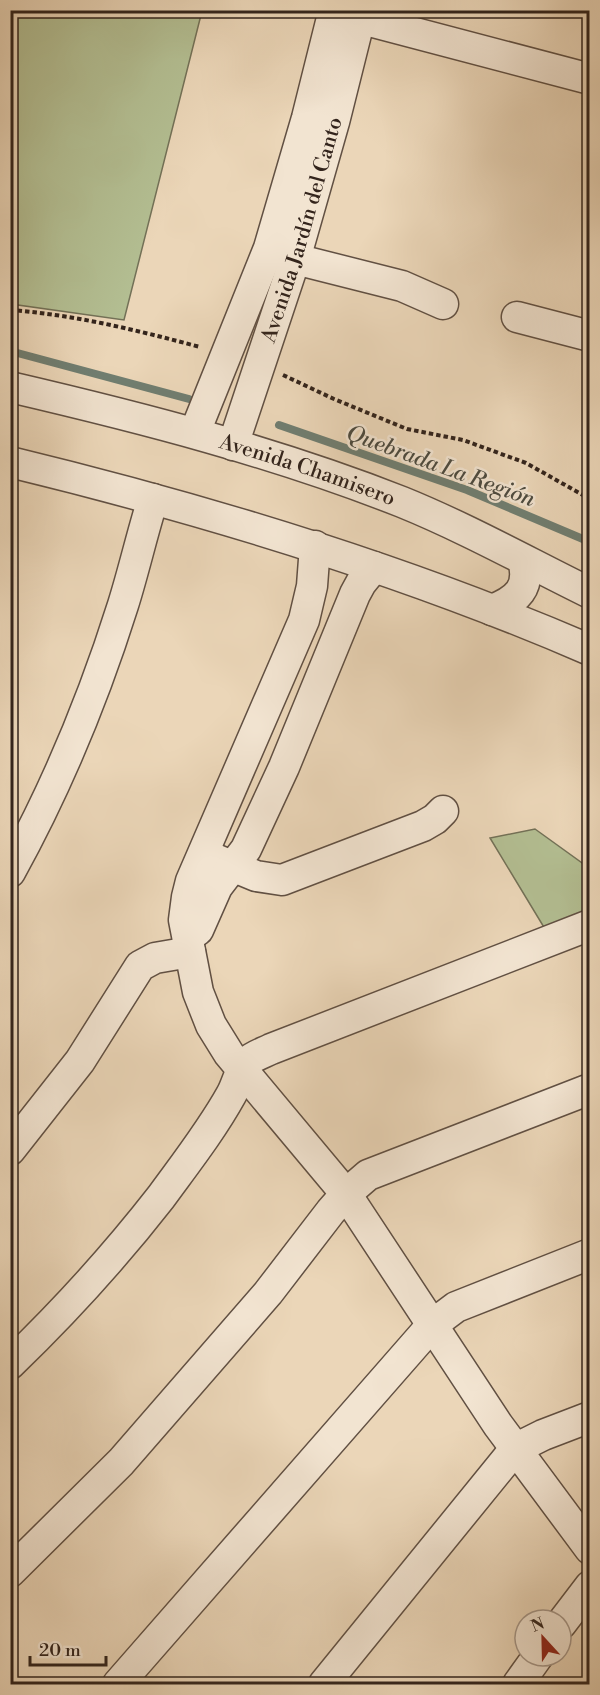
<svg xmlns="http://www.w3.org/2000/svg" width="600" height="1695" font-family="'Libre Bodoni',serif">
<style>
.green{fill:#b3be92;stroke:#737157;stroke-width:1.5}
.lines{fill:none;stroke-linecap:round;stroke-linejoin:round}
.stream{stroke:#707e71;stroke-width:8}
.minor-casing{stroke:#615043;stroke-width:33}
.path{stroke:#33241c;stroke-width:4;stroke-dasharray:4.5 3;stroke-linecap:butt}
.minor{stroke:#f2e4d1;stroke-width:30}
.labels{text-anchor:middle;stroke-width:5;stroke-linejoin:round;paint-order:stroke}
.street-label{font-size:21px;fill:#33241c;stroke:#f2e4d1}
.water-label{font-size:22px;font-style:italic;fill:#4c4a3f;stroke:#f2e4d1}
</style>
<rect width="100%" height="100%" fill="#ebd6b8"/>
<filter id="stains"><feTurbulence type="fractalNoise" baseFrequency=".00333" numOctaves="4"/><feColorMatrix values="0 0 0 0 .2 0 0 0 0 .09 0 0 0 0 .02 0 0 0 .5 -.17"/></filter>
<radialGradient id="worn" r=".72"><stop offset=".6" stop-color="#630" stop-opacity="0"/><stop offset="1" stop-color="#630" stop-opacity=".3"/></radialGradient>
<g class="green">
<polygon points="11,10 202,11 124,320 11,304"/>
<polygon points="535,829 589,868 590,871 589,911 545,929 490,838"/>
</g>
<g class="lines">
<g class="stream">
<polyline points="10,351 189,399"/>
<polyline points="279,425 467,490 590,542"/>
</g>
<g class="minor-casing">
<g id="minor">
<polyline points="343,14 590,79"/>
<polyline points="277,252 295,259 402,286 443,304"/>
<polyline points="517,317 590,336"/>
<path id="s1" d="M10 387C143 418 275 452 402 502 466 528 527 562 590 593"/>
<polyline points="195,432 269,248 307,118 334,10"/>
<path id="s2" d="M233 445 295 259 334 122 362 10"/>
<path d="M10 462C208 510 403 569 590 650"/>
<polyline points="315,546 312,586 304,620 191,881 187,897 184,920 198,992 211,1025 229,1054 346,1194 498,1425 590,1549"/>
<path d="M492 610C517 600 531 588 523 560"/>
<polyline points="215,859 256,876 282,880 423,826 435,819 443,811"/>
<path d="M10 872C57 787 94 697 123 605 134 570 142 534 153 499"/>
<polyline points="188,937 198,930 217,887 246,849 284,767 355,594 361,583 374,567"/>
<polyline points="10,1150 80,1061 140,966 155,958 190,952"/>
<path d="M10 1364C64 1312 115 1256 161 1197 185 1164 211 1131 231 1095 237 1085 239 1071 247 1062 253 1056 263 1053 271 1049L590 925"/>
<polyline points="10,1572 121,1462 268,1293 331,1211 346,1194 368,1175 590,1089"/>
<polyline points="561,1624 590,1586"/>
<polyline points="118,1684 432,1325 456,1307 590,1254"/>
<polyline points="324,1684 515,1449 543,1435 590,1417"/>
<polyline points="518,1684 538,1656"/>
</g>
</g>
<g class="path">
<path d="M10 310C76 315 136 330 200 347"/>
<polyline points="283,375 334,399 407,429 463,440 526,463 590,499"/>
</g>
<use href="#minor" class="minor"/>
</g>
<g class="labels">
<g class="street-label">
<text dy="7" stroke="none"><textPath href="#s2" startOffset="226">Avenida Jardín del Canto</textPath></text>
<text dy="7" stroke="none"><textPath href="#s1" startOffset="309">Avenida Chamisero</textPath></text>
</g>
<g class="water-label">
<text transform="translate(441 465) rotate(20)" y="8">Quebrada La Región</text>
</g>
</g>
<rect width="600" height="1695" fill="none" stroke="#ebd6b8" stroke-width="36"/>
<rect x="12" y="12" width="576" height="1671" fill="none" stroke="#33241c" stroke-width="3"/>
<rect x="18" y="18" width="564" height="1659" fill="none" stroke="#33241c" stroke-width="1.5"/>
<g transform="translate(543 1638) rotate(338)"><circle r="28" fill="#f2e4d1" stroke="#a69789" stroke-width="1.5"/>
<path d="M0-4.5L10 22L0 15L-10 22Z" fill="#8f2418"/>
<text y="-9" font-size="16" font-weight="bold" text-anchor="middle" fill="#33241c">N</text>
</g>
<path d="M30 1656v9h76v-9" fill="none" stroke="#33241c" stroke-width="3"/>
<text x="39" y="1656" font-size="18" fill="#33241c" stroke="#f2e4d1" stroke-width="4.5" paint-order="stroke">20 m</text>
<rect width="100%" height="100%" filter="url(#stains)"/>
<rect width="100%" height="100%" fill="url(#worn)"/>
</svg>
